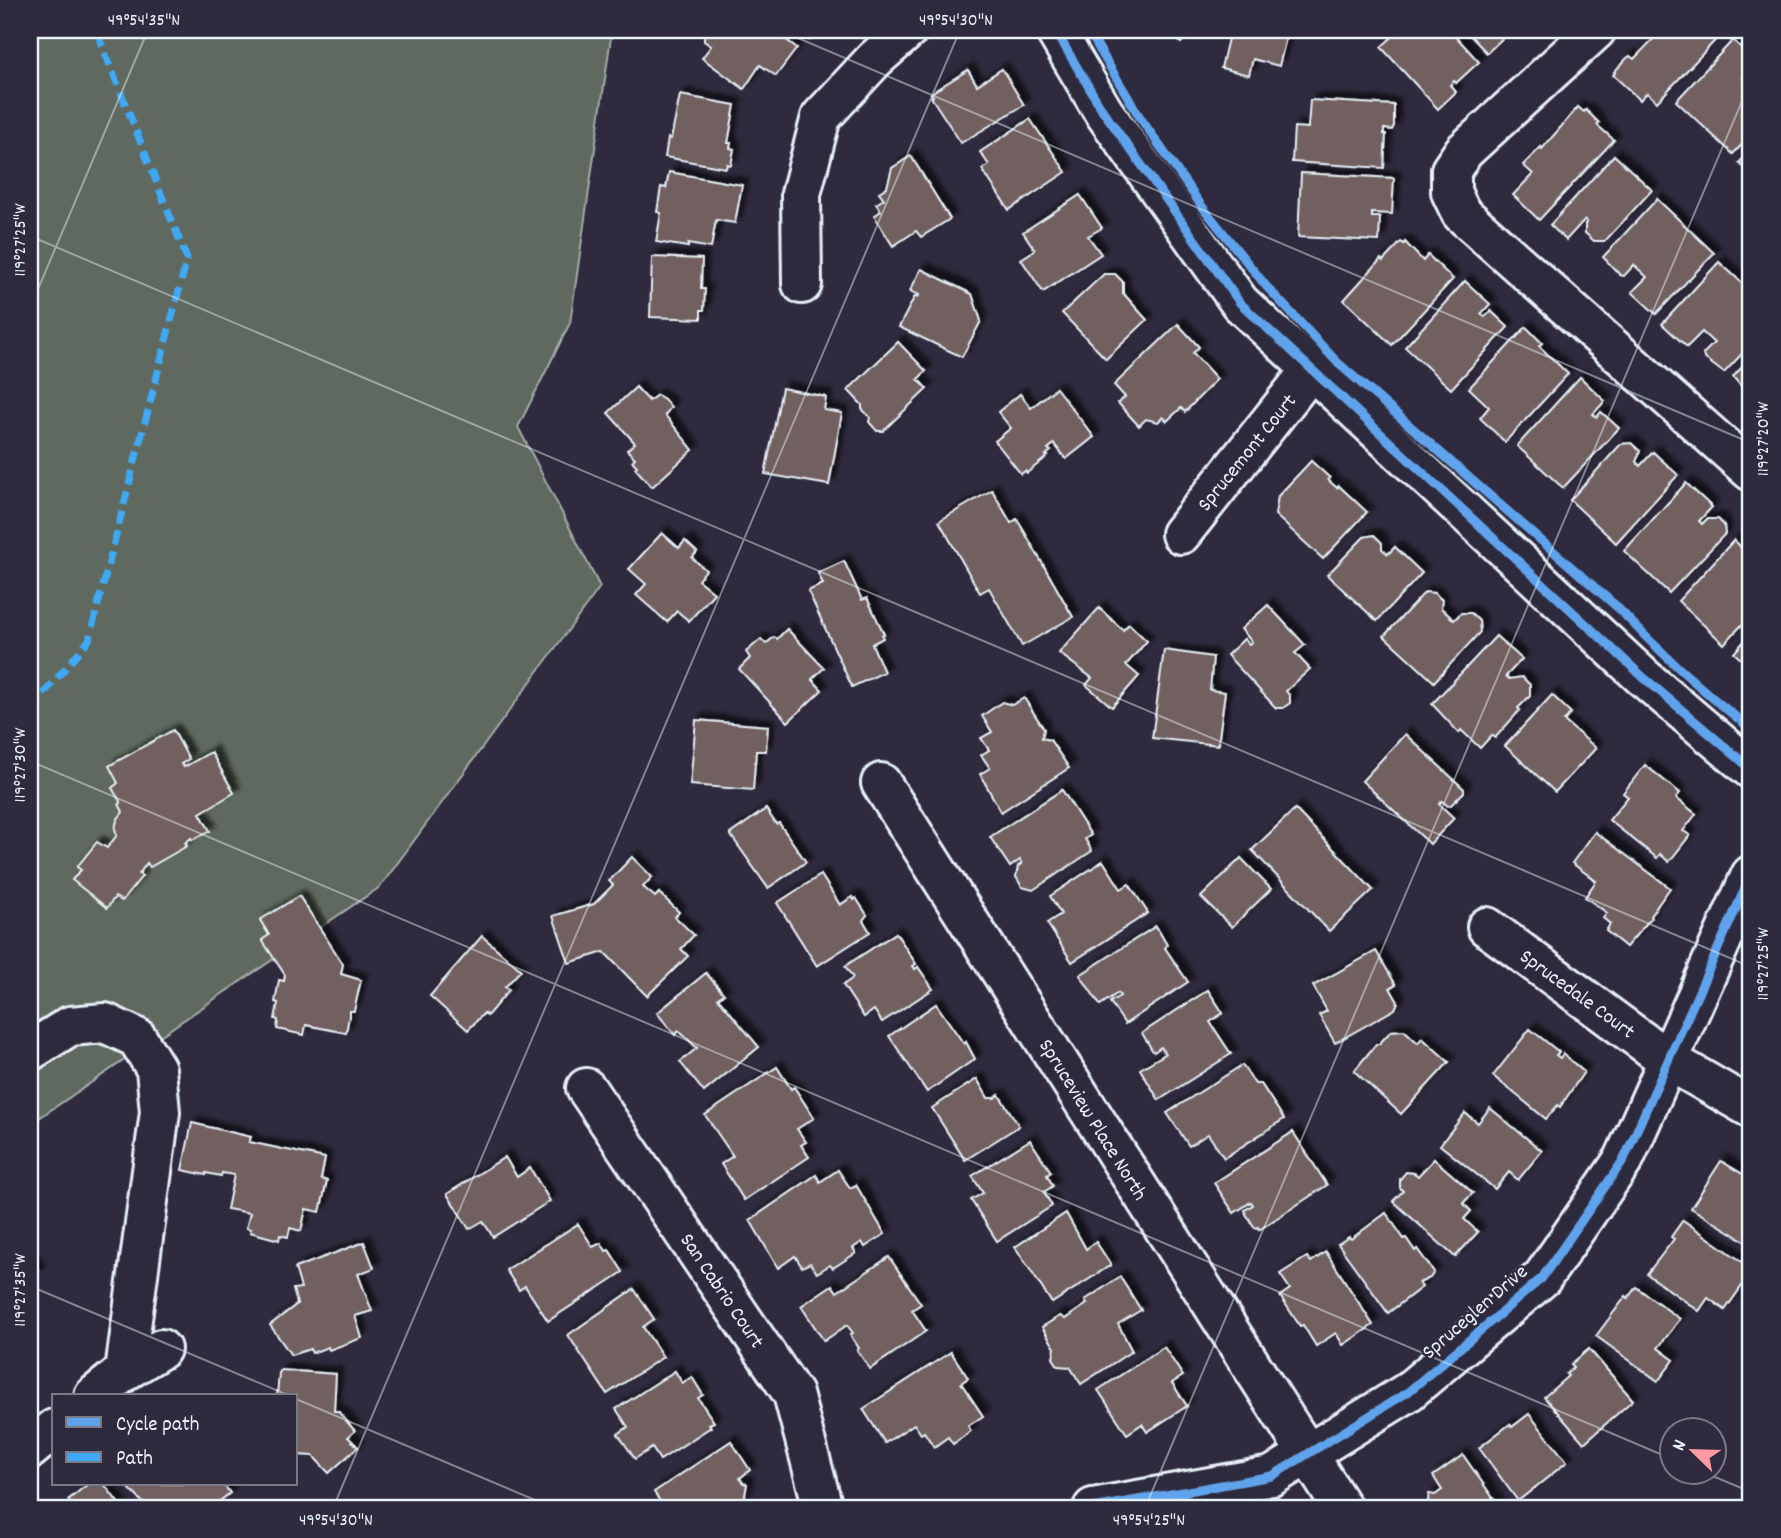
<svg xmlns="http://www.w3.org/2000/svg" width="1781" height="1538" font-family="Dekko,sans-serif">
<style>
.green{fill:#5e695e;stroke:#a3adab;stroke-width:2}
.building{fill:#71615e;stroke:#e8f1f8;stroke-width:2;filter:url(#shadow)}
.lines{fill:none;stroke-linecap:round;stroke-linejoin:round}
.minor-casing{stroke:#e8f1f8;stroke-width:44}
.minor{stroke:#2f2a3d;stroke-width:38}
.quiet{stroke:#3fa9f5;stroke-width:7;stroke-dasharray:14 7;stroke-linecap:butt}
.cycleway-casing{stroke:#2f2a3d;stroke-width:13}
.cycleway{stroke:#60a3ed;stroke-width:9}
.ticks{fill:none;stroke:#e8f1f8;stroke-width:2;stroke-opacity:0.45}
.labels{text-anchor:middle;stroke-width:5;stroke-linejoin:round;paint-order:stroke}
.street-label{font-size:21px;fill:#e8f1f8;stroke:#2f2a3d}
.neatline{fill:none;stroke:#e8f1f8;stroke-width:2.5}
.ticks-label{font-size:18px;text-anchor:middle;fill:#e8f1f8}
</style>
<defs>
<filter id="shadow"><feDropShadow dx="6" dy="-6" stdDeviation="2" flood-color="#0009"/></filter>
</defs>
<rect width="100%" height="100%" fill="#2f2a3d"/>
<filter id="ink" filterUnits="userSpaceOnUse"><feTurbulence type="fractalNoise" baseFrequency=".0143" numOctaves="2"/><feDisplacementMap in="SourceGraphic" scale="14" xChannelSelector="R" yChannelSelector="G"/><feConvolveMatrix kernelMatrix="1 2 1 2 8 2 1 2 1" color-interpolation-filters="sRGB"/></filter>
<g filter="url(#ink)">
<polygon class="green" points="30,30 612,30 570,323 518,427 600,587 380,887 30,1124"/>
<g class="building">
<polygon points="704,30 773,30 797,48 776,76 760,65 744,89 702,58 711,46 704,41"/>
<polygon points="796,30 817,30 810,40"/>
<polygon points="1167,30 1192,30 1181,43"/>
<polygon points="1230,30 1288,30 1279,66 1253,59 1249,75 1221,68"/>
<polygon points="1400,30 1450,30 1479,62 1456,83 1454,81 1450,85 1456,92 1438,109 1381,47"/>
<polygon points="1465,30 1510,30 1510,31 1487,53"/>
<polygon points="1657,30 1725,30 1657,102 1647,93 1640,100 1613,75 1615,73 1614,72 1627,58 1630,56 1634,59 1658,34"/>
<polygon points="1733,40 1751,57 1751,69 1743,78 1751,86 1751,135 1733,154 1676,101"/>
<polygon points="1002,69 1024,105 961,143 931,97 933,96 931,93 968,70 977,85"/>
<polygon points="680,95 735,105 728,143 731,143 730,148 734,149 731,165 727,164 726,168 665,157 668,138 671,139"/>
<polygon points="1310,100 1394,105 1394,126 1392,130 1384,129 1384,134 1386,134 1384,168 1292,162 1294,127 1308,128"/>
<polygon points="1578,107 1584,112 1586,110 1599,123 1597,125 1614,140 1539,220 1513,195 1533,174 1523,165 1541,147 1542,149"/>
<polygon points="1030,119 1066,172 1009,210 982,169 989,165 980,152"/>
<polygon points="1751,150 1751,174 1739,163"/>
<polygon points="1614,155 1652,190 1605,241 1594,241 1585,233 1585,224 1587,222 1585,219 1566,240 1550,225"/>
<polygon points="911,156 950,219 921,237 916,231 893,246 874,216 881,211 876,204 884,199 879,192 887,187 892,168"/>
<polygon points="669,172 742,185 735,223 716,220 711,248 688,244 688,247 656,242 661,213 657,212 661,187 666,188"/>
<polygon points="1301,173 1394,178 1392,214 1372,213 1372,217 1380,217 1379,241 1298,237"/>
<polygon points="1080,195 1102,228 1088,236 1101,254 1043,292 1021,259 1035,250 1023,232"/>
<polygon points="1657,199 1714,253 1656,314 1632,292 1647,277 1634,265 1624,276 1620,275 1603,257"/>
<polygon points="1401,242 1404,244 1405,242 1423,261 1428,255 1453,279 1392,345 1344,300 1381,259 1383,261"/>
<polygon points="652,257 702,259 701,289 705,289 704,310 701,310 701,319 650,317"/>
<polygon points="1719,262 1751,291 1751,344 1724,373 1704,358 1703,354 1714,343 1702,332 1687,347 1662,324"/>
<polygon points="921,269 972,294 981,321 962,357 899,327 915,296 918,297 919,295 910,291"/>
<polygon points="1104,274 1115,274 1123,282 1123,293 1147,320 1106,359 1062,313"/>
<polygon points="1465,281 1490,304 1481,314 1485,317 1491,311 1508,327 1451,389 1405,347"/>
<polygon points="1178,324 1199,347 1193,353 1217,379 1185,412 1181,408 1167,421 1163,417 1158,422 1146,419 1139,426 1118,403 1125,397 1114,385"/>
<polygon points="1526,327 1542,343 1539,346 1568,374 1505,442 1480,418 1489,407 1469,388"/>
<polygon points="898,342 926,371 918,379 927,389 883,431 877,431 869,422 870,417 862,409 862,405 848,390"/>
<polygon points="1751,357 1751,394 1749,395 1733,377"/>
<polygon points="1580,377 1605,401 1593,414 1597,417 1601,412 1619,428 1563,488 1517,446"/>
<polygon points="636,387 649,401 657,395 664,399 671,407 665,415 693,450 652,487 635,468 637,466 632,461 635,458 627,450 635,443 608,413"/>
<polygon points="782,388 826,397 824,410 842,413 829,485 765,474"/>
<polygon points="1056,388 1094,437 1066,459 1054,444 1048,449 1051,451 1046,455 1048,456 1027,473 1025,471 1021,474 995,441 1011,428 998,412 1020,394 1031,408"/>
<polygon points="1631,443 1640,451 1636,462 1640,466 1653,452 1678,475 1616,543 1570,500 1621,444"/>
<polygon points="1311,461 1330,478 1328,480 1337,488 1339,486 1367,512 1323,559 1275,515 1278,496"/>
<polygon points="1686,483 1712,507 1699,521 1702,524 1707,519 1718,519 1724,525 1725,534 1669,593 1624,551"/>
<polygon points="992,490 1011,523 1017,519 1073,617 1022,646 989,588 980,593 939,521"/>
<polygon points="662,533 679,548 685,541 697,552 692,558 706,570 698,580 714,593 689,621 677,611 667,622 636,595 646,584 629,569"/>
<polygon points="1374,535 1382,543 1382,549 1388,554 1395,547 1422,573 1377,621 1327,575 1364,537"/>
<polygon points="1734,540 1751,558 1751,615 1724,644 1678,601"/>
<polygon points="844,561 862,600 867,598 884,634 882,635 883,638 872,644 884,672 852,687 808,591 823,584 818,573"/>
<polygon points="1425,592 1434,593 1442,600 1441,608 1454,620 1461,613 1471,613 1479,621 1480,632 1434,682 1384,636"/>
<polygon points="1268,605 1305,645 1295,653 1310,669 1286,691 1290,696 1290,703 1283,708 1276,708 1227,655 1244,639 1249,644 1252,642 1241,629"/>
<polygon points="1099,608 1123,630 1129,624 1147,641 1126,665 1139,676 1112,707 1086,685 1092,678 1059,653"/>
<polygon points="787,629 824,668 812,679 822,690 788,722 739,669 750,658 746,652 761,639 766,644 774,637 777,639"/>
<polygon points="1751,633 1751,668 1734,653"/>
<polygon points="1496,636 1522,659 1506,676 1509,679 1522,677 1530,685 1530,696 1518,708 1520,710 1495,738 1492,735 1480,748 1461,730 1459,733 1432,704"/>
<polygon points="1164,650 1213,657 1210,690 1225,692 1218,745 1152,738"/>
<polygon points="1552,695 1571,713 1564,721 1596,748 1555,792 1505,746"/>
<polygon points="1024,698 1044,729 1042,738 1050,740 1069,768 1001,812 980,774 990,768 981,755 989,750 981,738 992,732 982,716 1002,702 1012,705"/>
<polygon points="696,720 768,726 766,751 756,751 753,790 690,785"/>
<polygon points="173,730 189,759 181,764 184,767 211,752 234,793 200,813 210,831 192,840 191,838 185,843 187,846 150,867 147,863 139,874 142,876 122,901 115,897 107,908 72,880 81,870 77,867 97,842 107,848 117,835 115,829 117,820 123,812 119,804 121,803 112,788 118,783 109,766"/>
<polygon points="1405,734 1464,789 1464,792 1451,805 1448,806 1442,801 1439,804 1454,818 1430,844 1362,781"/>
<polygon points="1645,765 1680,793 1676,798 1696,814 1683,831 1690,835 1669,862 1660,854 1657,858 1609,820 1628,797 1623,793"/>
<polygon points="1062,790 1091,835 1085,839 1092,851 1033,890 1022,887 1016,877 1018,866 1022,864 1020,860 1010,867 990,837"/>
<polygon points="766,809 776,824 779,823 806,862 768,888 730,834"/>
<polygon points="1295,809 1373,890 1329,931 1252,850"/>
<polygon points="1595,832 1670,888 1650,916 1651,918 1626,947 1606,931 1610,924 1603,918 1607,913 1585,897 1596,881 1572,863"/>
<polygon points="632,857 652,877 643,887 655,897 659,893 679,912 675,917 694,935 681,949 688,956 647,996 604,952 569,963 553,916 594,904 613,885 609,881"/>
<polygon points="1241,858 1271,889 1232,927 1201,897"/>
<polygon points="1103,861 1121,889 1129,884 1148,913 1072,962 1047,923 1061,914 1050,896"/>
<polygon points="821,875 840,905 852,897 854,900 856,898 867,915 863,920 870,932 817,966 777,903"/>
<polygon points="299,896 343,964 341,974 361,980 354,1011 350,1011 346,1033 306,1025 304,1035 277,1029 278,1020 275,1019 278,1003 275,1002 279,980 284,981 285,975 262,940 269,935 260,920"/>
<polygon points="1156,926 1167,945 1165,948 1188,982 1125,1024 1110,1002 1120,996 1118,993 1100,1005 1080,975"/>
<polygon points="896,933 916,964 913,966 915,969 918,967 933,989 882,1022 874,1010 864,1017 843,985 853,978 845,966"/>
<polygon points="482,936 521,970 505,987 509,990 487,1016 484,1013 468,1030 430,996"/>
<polygon points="1376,951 1396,985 1390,988 1398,1002 1395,1009 1335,1043 1319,1015 1327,1011 1313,986"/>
<polygon points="706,973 724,994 718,998 759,1047 704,1092 680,1062 697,1048 679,1031 675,1035 657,1013"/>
<polygon points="1208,990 1223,1013 1210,1022 1231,1054 1159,1100 1140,1069 1165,1054 1161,1047 1154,1052 1152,1050 1142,1033"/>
<polygon points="936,1004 964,1044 966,1042 975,1059 927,1092 889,1036"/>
<polygon points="1530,1029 1559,1052 1556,1055 1560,1058 1563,1054 1584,1072 1560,1107 1558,1105 1546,1119 1493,1076"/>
<polygon points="1404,1030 1418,1043 1422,1038 1449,1062 1401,1114 1354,1071 1376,1044 1379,1044 1391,1031"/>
<polygon points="1242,1065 1255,1084 1261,1084 1284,1119 1224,1158 1208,1134 1189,1146 1167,1113"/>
<polygon points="777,1067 791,1089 794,1087 814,1118 797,1129 806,1142 801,1145 809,1157 744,1200 721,1164 733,1156 705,1115"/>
<polygon points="977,1079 988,1098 995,1098 999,1095 1019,1126 965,1160 932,1108"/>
<polygon points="1490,1108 1542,1151 1518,1180 1509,1172 1495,1189 1440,1145 1465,1113 1478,1123"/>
<polygon points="192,1123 251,1137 249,1142 325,1158 321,1179 327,1181 320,1212 306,1209 301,1231 290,1228 288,1237 280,1235 279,1240 250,1232 251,1229 246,1228 250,1213 227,1209 234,1175 222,1173 221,1176 206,1173 206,1175 182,1170"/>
<polygon points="1293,1132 1327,1185 1259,1230 1258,1227 1255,1228 1246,1214 1245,1210 1253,1205 1251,1202 1234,1213 1214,1183"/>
<polygon points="1030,1140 1051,1172 1047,1175 1053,1186 1044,1192 1052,1206 997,1241 971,1200 983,1193 972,1176"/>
<polygon points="505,1157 517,1177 530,1168 550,1201 493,1237 483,1221 469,1229 447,1194"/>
<polygon points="1434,1159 1473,1193 1463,1203 1471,1211 1464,1219 1478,1232 1455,1257 1393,1201 1403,1191 1400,1188 1400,1179 1406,1172 1414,1173 1418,1176"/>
<polygon points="1721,1161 1749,1178 1747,1182 1751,1184 1750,1244 1691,1208"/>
<polygon points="838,1170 850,1188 856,1185 885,1234 865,1247 862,1242 853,1248 856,1253 833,1268 830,1265 817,1273 810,1263 802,1267 795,1256 778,1268 750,1220 816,1175 820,1182"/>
<polygon points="1066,1213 1086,1249 1096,1242 1111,1265 1052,1303 1015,1247"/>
<polygon points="1386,1213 1404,1239 1406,1238 1415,1251 1417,1249 1434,1272 1430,1278 1419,1283 1422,1287 1388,1313 1338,1244 1349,1237 1351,1239"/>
<polygon points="1683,1220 1751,1268 1751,1273 1725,1310 1708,1298 1699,1311 1647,1274 1674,1239 1671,1237"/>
<polygon points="578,1224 593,1247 601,1243 606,1251 609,1250 623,1272 548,1321 525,1286 519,1290 506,1270"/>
<polygon points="364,1242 374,1268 358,1274 372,1311 355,1316 362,1338 329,1350 328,1347 312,1353 310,1349 291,1355 270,1325 297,1304 293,1289 301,1288 295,1268"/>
<polygon points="1326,1252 1373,1325 1343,1345 1336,1333 1316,1346 1303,1325 1300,1326 1280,1296 1290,1289 1280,1274 1307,1257 1311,1262"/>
<polygon points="889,1257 921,1304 912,1310 926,1331 870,1369 857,1350 859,1348 850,1335 853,1333 847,1325 824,1341 801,1306 832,1285 837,1292"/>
<polygon points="30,1259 39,1271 30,1278"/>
<polygon points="1120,1277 1141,1310 1118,1324 1132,1351 1081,1384 1070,1367 1058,1366 1053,1358 1055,1348 1042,1327 1060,1316 1065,1319 1087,1304 1085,1300"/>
<polygon points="1636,1287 1680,1319 1658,1348 1674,1360 1658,1381 1596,1336 1626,1296 1628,1298"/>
<polygon points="634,1289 654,1319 643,1327 663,1357 607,1394 568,1335"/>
<polygon points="1164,1347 1183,1376 1172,1383 1187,1406 1147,1432 1142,1424 1127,1434 1098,1390"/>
<polygon points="1589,1349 1633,1400 1584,1443 1544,1397 1568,1376 1566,1374 1574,1367 1571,1364"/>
<polygon points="951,1352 968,1378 961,1383 983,1416 968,1426 971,1431 953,1444 948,1437 934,1447 924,1432 921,1434 914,1424 885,1443 863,1409"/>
<polygon points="281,1370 336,1374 334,1411 338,1411 355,1431 348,1437 358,1447 329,1473 313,1456 297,1455 296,1452 296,1396 277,1396 279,1373"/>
<polygon points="675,1371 682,1383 692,1377 703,1395 698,1398 714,1422 709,1424 711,1427 660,1460 652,1448 635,1459 618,1434 628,1427 616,1409"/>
<polygon points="1529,1414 1567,1462 1518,1501 1479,1448 1510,1424 1512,1427"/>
<polygon points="731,1441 750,1470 740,1478 743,1483 747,1484 744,1501 736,1500 732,1504 735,1508 660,1508 663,1506 654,1492"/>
<polygon points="1463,1455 1500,1508 1427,1508 1429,1494 1435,1495 1442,1490 1433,1476"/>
<polygon points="88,1484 104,1484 122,1508 74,1508 68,1500"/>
<polygon points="125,1484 223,1484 230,1493 211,1508 148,1508"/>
</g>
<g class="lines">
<g class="minor-casing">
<g id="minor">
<polyline points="1055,30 1103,111 1240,303 1643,677 1751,769"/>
<polyline points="1596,30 1464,151 1451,170 1451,192 1461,213 1751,471"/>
<polyline points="802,284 801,194 821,117 875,59 908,30"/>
<polyline points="1181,534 1311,370"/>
<polyline points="881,783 1342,1508"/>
<polyline points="1487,927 1668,1060 1751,1108"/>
<polyline points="30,1051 70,1026 105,1023 137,1038 156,1069 160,1112 125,1371"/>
<polyline points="586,1088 793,1394 823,1508"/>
<polyline points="94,1396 125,1371 161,1349"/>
<polyline points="30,1449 54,1429"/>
<polyline points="1093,1508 1272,1476 1408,1392 1542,1278 1624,1159 1751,875"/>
</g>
</g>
<use href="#minor" class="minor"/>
<polyline class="quiet" points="30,710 89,640 187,259 96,30"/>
<g class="cycleway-casing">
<g id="cycleway">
<polyline points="1055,30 1103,111 1240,303 1643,677 1751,769"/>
<path d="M1088 30 1141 119 1201 205 1266 286 1338 363 1616 606C1659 652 1702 691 1751 729"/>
<polyline points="1093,1508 1272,1476 1408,1392 1542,1278 1624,1159 1751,875"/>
</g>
</g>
<use href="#cycleway" class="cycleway"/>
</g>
</g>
<path class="ticks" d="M779 30 1751 443M30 236 1751 967M30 308 148 30M30 761 1672 1459M30 1286 290 1396M296 1399 554 1508M1703 1472 1751 1492M333 1508 960 30M1145 1508 1751 80"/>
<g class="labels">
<g class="street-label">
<text transform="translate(1246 452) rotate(-51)" y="7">Sprucemont Court</text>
<text transform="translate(1578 993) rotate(36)" y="7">Sprucedale Court</text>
<text transform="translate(1094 1119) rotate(58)" y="7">Spruceview Place North</text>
<text transform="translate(723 1290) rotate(56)" y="7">San Cabrio Court</text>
<text transform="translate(1474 1311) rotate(-41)" y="7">Spruceglen Drive</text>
</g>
</g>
<rect width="1781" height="1538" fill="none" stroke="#2f2a3d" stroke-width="77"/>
<rect x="52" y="1394" width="245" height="91" fill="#2f2a3d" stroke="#797a88" stroke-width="2"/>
<rect x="66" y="1417" width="35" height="10" fill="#60a3ed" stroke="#797a88" stroke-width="2"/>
<text x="116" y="1430" font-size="21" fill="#e8f1f8">Cycle path</text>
<rect x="66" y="1452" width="35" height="10" fill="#3fa9f5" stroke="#797a88" stroke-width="2"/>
<text x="116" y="1464" font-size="21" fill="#e8f1f8">Path</text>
<g transform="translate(1693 1451) rotate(293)"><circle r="33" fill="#2f2a3d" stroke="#797a88" stroke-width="2"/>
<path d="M0-5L12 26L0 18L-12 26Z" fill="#ff9aa2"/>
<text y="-10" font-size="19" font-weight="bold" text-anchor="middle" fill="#e8f1f8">N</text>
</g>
<rect x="38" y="38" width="1704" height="1462" class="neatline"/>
<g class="ticks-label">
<text x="144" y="25">49°54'35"N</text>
<text x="956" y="25">49°54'30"N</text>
<text transform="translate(19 240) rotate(-90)" y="6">119°27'25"W</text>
<text transform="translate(1762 439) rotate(-90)" y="6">119°27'20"W</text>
<text transform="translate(19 765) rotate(-90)" y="6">119°27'30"W</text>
<text transform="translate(1762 964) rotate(-90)" y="6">119°27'25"W</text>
<text transform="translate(19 1290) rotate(-90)" y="6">119°27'35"W</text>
<text x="336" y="1525">49°54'30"N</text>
<text x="1149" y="1525">49°54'25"N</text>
</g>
</svg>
